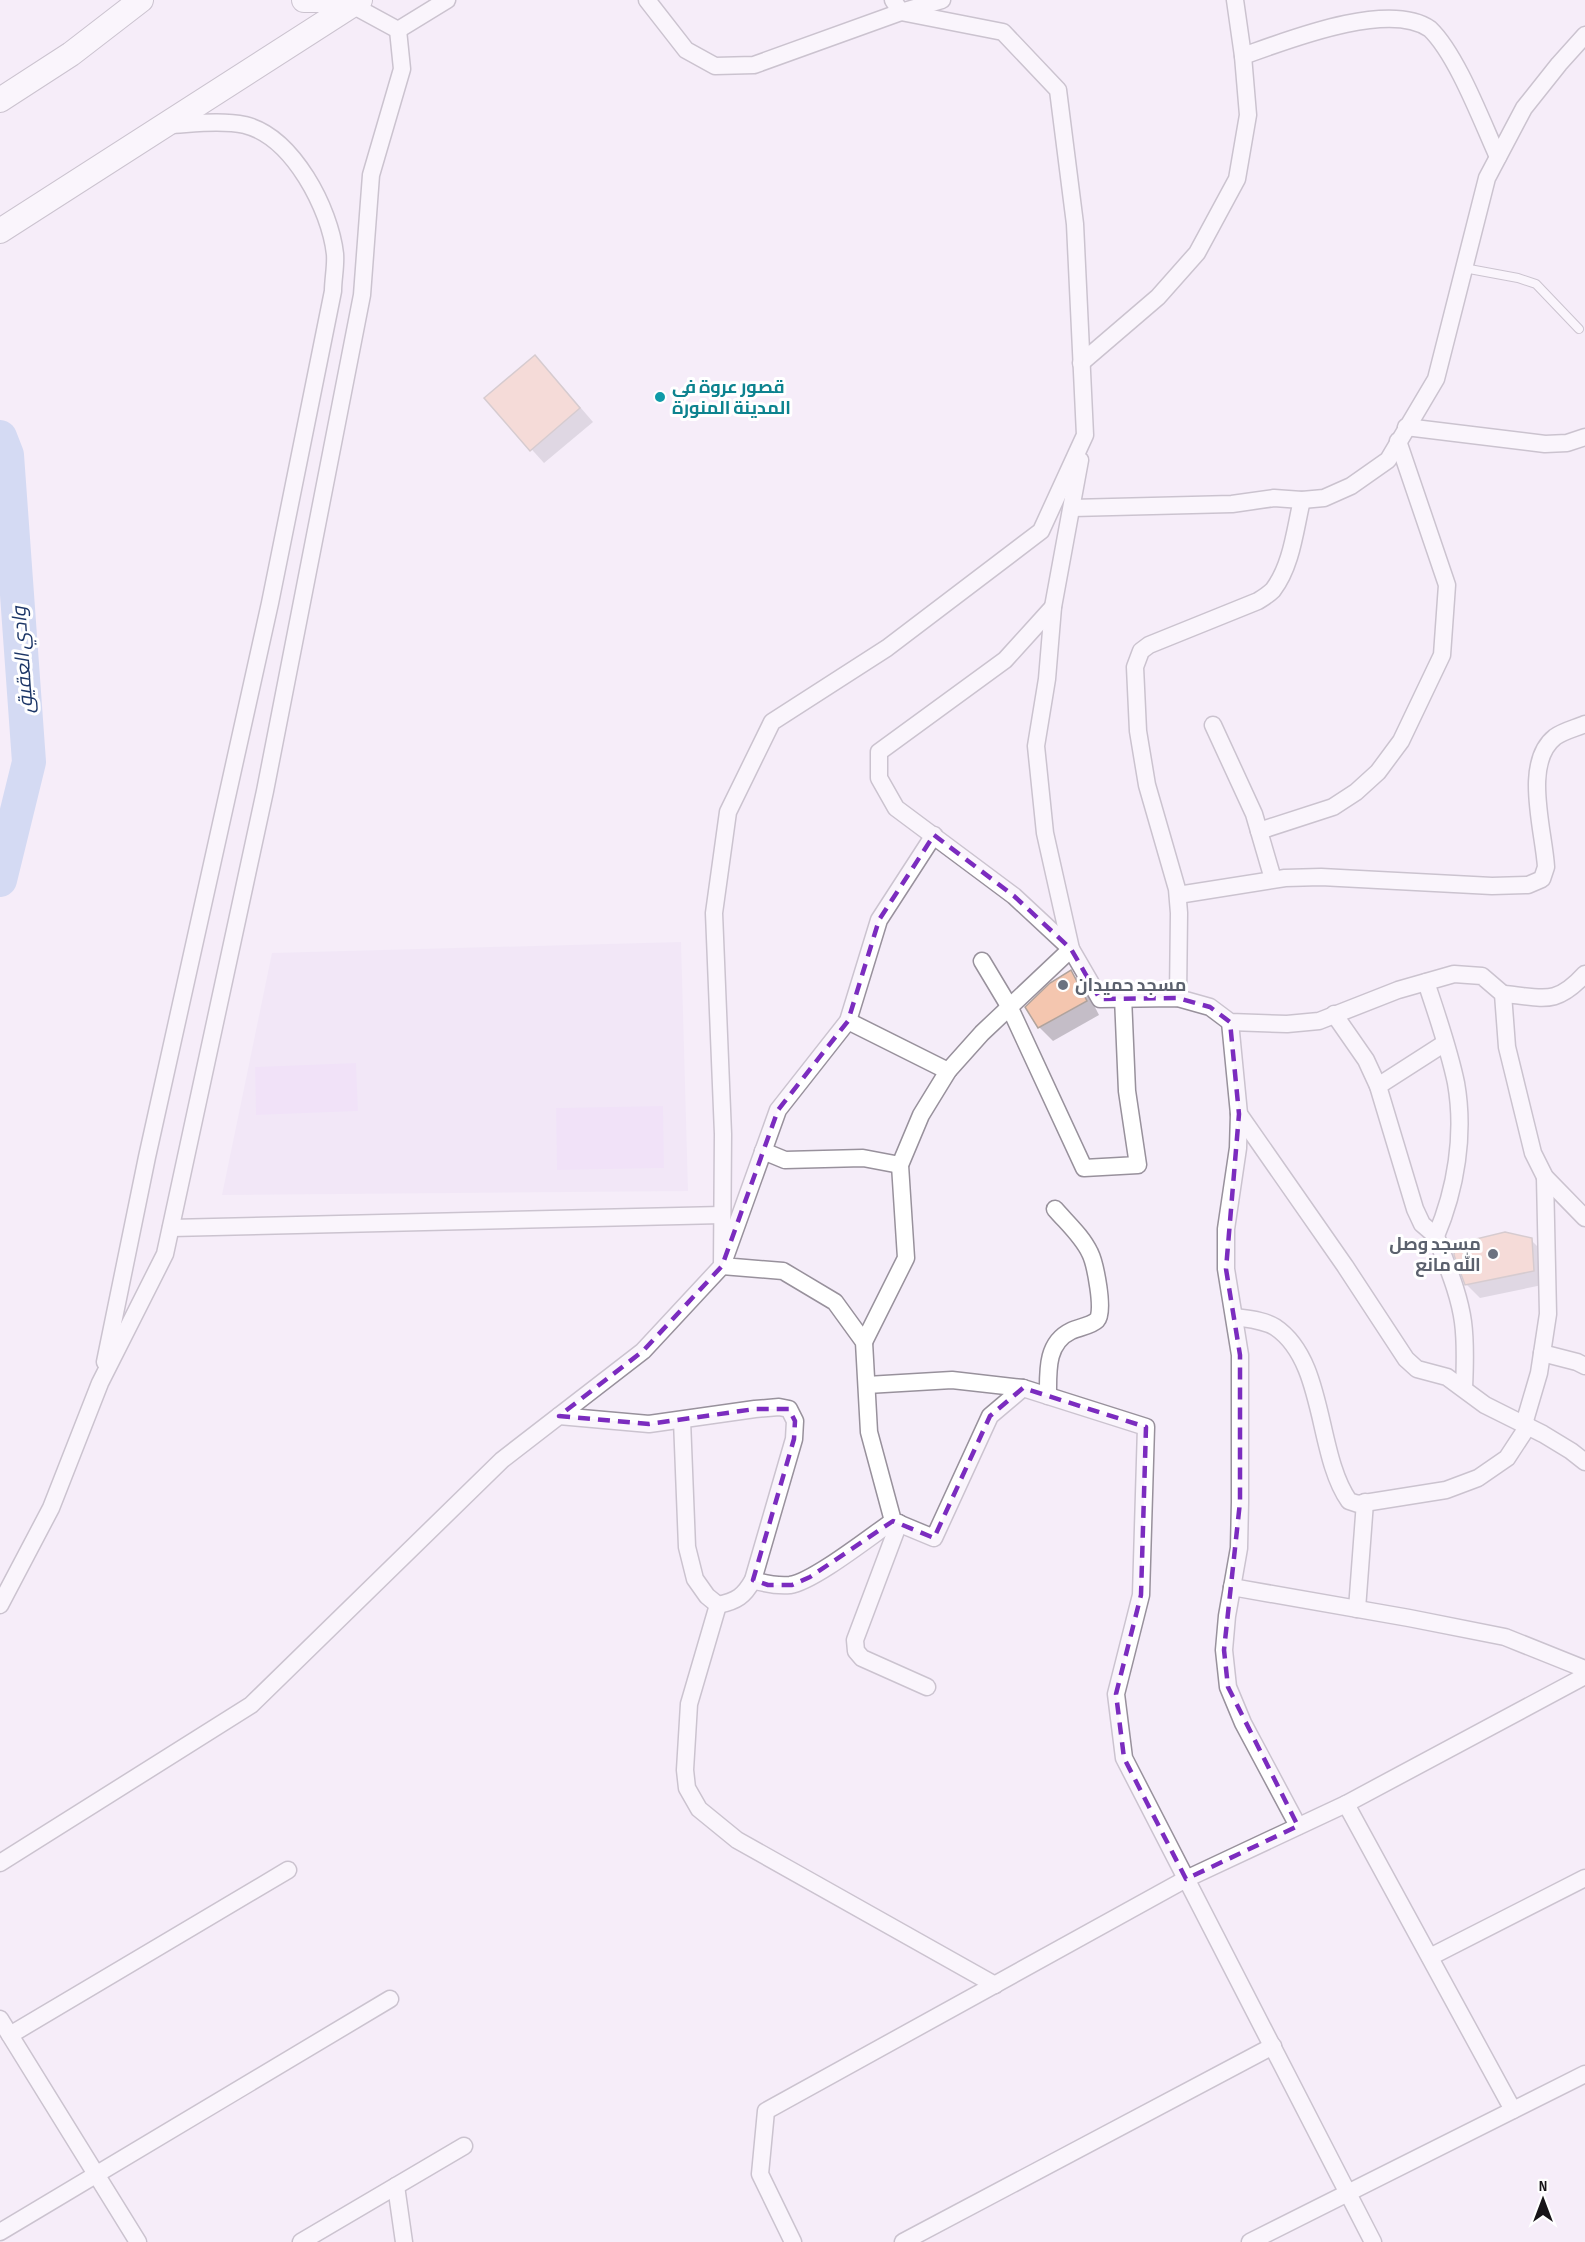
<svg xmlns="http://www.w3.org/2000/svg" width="1585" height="2242" font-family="'Sofia Sans Condensed',Cairo,sans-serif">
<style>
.built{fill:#ede1f3}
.green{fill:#ebd6f6}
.shadow{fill:#0003}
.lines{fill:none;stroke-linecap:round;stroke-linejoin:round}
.river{stroke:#acc3ea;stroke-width:34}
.building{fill:#f4c6af;stroke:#b0a39d;stroke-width:1.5}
.lane-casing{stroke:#98919c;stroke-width:10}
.street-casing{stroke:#98919c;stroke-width:19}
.secondary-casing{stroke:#98919c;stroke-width:26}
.lane{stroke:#fff;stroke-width:8}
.street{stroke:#fff;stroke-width:16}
.secondary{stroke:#fff;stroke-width:24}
.marked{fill:none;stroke:#7b2cbf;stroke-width:4.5;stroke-dasharray:12 8;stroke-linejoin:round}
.culture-dot{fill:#0f9aa8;stroke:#fff;stroke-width:2}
.worship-dot{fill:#6b7280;stroke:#fff;stroke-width:2}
.labels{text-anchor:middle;stroke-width:6;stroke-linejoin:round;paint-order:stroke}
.culture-label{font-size:18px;font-weight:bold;fill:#0d838f;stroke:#fff;text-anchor:start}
.worship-label{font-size:18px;font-weight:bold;fill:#5b616d;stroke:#fff;text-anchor:start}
.water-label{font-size:20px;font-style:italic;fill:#1c3667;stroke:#fff}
</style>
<rect width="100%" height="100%" fill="#f5edf9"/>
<polygon class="built" points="681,942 688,1191 222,1195 272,953"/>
<g class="green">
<polygon points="356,1063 358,1111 256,1115 255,1067"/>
<polygon points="663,1106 664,1168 557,1170 556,1108"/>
</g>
<g class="shadow">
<polygon points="548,370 593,422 544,463 486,399"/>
<polygon points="1071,972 1084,986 1099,1015 1053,1041 1039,1027 1027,1007"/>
<polygon points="1531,1240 1544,1253 1547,1284 1480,1298 1466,1284"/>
</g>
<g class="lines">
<polyline class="river" points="0,437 7,455 29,762 0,880"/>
</g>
<g class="building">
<polygon points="535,355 580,408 530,451 484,398"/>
<polygon points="1071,970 1087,1001 1038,1028 1025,1007 1050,983"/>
<polygon points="1505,1232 1532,1238 1534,1271 1465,1285 1454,1255 1455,1244"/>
</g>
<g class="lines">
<g class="lane-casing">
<polyline id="lane" points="1464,268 1518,278 1536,284 1579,329"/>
</g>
<g class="street-casing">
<g id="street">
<polyline points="647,0 686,50 715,66 754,65 901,12 942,0"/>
<polyline points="398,30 447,0"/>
<path d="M1243 56C1288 40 1389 0 1430 29 1457 55 1482 122 1498 157"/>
<polyline points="1081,363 1158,297 1197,253 1237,179 1248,115 1243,56 1235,0"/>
<polyline points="1406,427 1545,444 1567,443 1585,437"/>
<polyline points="1072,508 1232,504 1274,498 1302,500 1324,498 1351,486 1388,460 1436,379 1487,178 1524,108 1559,64 1585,35"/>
<polyline points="1053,607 1005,660 879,752 879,778 896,808 1014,896 1071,949 1100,999 1178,998 1210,1007 1230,1022 1287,1024 1319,1021 1398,990 1454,974 1482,976 1503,994 1507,1047 1533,1153 1545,1177 1585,1218"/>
<polyline points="1213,725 1254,814 1273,879"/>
<polyline points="1259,831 1333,807 1356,792 1378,772 1401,741 1442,655 1447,585 1398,441"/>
<polyline points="934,835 879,920 848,1021 778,1110 722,1266 783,1271 835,1302 864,1342 869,1432 893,1521 934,1538 990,1416 1023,1388"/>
<path d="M1178 895 1285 878 1321 877 1492 886 1528 885 1542 879 1546 867C1544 831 1522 763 1555 737 1563 731 1576 728 1585 724"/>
<polyline points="982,961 1009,1006 1084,1168 1138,1165 1127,1091 1123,997"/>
<path d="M1426 982C1437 1015 1449 1049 1456 1083 1465 1134 1456 1189 1436 1236 1446 1264 1459 1292 1463 1322 1466 1344 1465 1366 1464 1388"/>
<path d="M1503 994C1543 997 1555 1007 1585 974"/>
<path d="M1178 998 1179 913 1177 889 1147 785 1138 731 1135 667 1141 651 1149 645 1258 601C1263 598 1269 594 1273 590 1292 565 1295 529 1302 500"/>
<polyline points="1334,1014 1366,1060 1378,1086 1415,1209 1422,1224 1436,1236"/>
<polyline points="848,1021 948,1071"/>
<polyline points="1230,1022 1239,1114 1238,1148 1226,1229 1226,1269 1240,1355 1240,1502 1239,1548 1227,1616 1224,1650 1228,1687 1243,1723 1298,1826"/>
<polyline points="1378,1086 1445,1043"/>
<polyline points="1239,1114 1345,1266 1406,1359 1417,1369 1447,1377 1485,1405 1543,1434 1571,1451 1585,1462"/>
<polyline points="763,1151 785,1160 863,1158 900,1165"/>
<polyline points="171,1228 722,1215"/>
<path d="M1235 1317C1248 1319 1264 1320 1275 1327 1326 1361 1316 1454 1349 1501L1358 1504 1446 1490 1478 1478 1507 1458 1528 1426"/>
<polyline points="864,1342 906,1258 900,1165 921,1115 948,1071 982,1033 1071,949 1045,833 1036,746 1047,679 1053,607 1080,460"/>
<polyline points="1542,1353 1577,1362 1585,1366"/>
<path d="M105 1362 147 1157 270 603 333 291C333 279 336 266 335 254 330 209 293 137 245 125 221 120 192 124 167 125"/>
<polyline points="867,1385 952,1380 1023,1388 1146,1427 1141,1595 1116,1694 1124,1758 1373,2242"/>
<path d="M1048 1396C1048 1371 1046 1343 1071 1331 1079 1327 1091 1326 1097 1320 1105 1312 1095 1263 1090 1253 1082 1236 1067 1223 1055 1209"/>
<path d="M559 1416 649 1424 755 1409 779 1407 789 1409 795 1421 794 1439 753 1580C744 1596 737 1601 718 1605"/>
<polyline points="682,1420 687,1547 695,1579 707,1596 718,1605"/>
<polyline points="1524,1424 1539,1373 1548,1314 1545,1177"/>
<polyline points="899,1523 855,1640 856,1651 862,1658 927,1687"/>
<path d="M753 1580C766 1584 777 1586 790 1585 813 1582 871 1536 893 1521"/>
<polyline points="1232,1587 1409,1618 1505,1637 1585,1669"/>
<polyline points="0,1605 51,1508 100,1383 165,1254 265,791 362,295 371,175 402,69 398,30 352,5"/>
<polyline points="718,1605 689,1704 685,1770 687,1788 699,1809 737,1840 995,1985"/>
<polyline points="1357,1609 1365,1502"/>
<polyline points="0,1863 251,1705 502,1460 643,1351 722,1266 723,1134 714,913 728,812 772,722 887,648 1041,531 1085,435 1075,224 1058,90 1003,32 901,12 893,0"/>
<polyline points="1430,1957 1585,1878"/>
<polyline points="0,2019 138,2242"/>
<polyline points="10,2035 288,1870"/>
<polyline points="1513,2110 1346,1804 1585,1676"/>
<polyline points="396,2186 404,2242"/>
<polyline points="0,2232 390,1999"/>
<polyline points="301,2242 464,2146"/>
<polyline points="793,2242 760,2174 766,2111 1186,1879 1346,1804"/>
<polyline points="903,2242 1273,2046"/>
<polyline points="1250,2242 1585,2074"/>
</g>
</g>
<g class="secondary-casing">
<g id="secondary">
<polyline points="304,0 328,0"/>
<polyline points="0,100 71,54 141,0"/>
<polyline points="0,231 360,0"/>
</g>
</g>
<use href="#lane" class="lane"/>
<use href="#street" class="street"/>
<use href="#secondary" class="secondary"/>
</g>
<path d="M0 0H1585V2242H0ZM934 835 1014 896 1071 949 1100 999 1178 998 1210 1007 1230 1022 1239 1114 1226 1269 1240 1355V1502L1224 1650 1228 1687 1298 1826 1186 1879 1124 1758 1116 1694 1141 1595 1146 1427 1023 1388 990 1416 934 1538 893 1521 810 1577 792 1585H768L753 1580 794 1439 795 1421 789 1409H755L649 1424 559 1416 643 1351 722 1266 778 1110 848 1021 879 920Z" fill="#f5edf9" fill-opacity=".55" fill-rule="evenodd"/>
<path class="marked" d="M934 835 1014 896 1071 949 1100 999 1178 998 1210 1007 1230 1022 1239 1114 1226 1269 1240 1355V1502L1224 1650 1228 1687 1298 1826 1186 1879 1124 1758 1116 1694 1141 1595 1146 1427 1023 1388 990 1416 934 1538 893 1521 810 1577 792 1585H768L753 1580 794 1439 795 1421 789 1409H755L649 1424 559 1416 643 1351 722 1266 778 1110 848 1021 879 920Z"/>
<circle class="culture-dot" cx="660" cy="397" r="6"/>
<g class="worship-dot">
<circle cx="1063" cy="985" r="6"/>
<circle cx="1493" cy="1254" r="6"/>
</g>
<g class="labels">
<g class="culture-label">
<text x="672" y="393">قصور عروة في<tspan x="672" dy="21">المدينة المنورة</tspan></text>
</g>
<g class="worship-label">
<text x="1075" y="991">مسجد حميدان</text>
<text x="1481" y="1250" text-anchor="end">مسجد وصل<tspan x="1481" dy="21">الله مانع</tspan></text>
</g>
<g class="water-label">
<text transform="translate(22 660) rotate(-94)" y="7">وادي العقيق</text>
</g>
</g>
<g transform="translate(1543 2200)" stroke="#ffffff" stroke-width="4.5" paint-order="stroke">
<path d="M0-4.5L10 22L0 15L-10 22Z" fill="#171418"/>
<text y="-9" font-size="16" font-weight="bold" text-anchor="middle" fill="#171418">N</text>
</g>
</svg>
